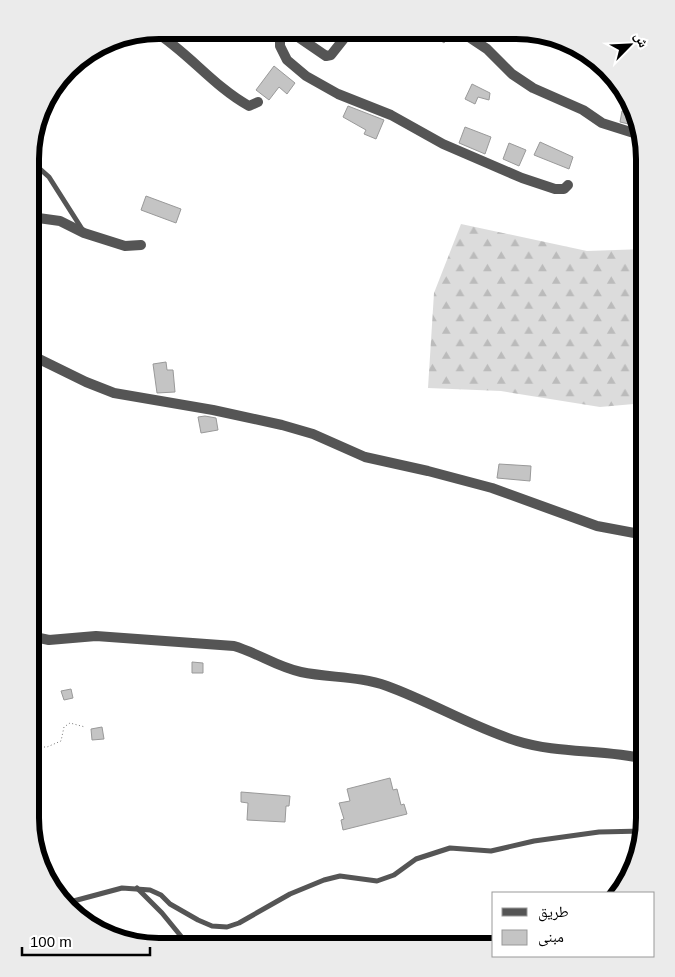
<svg xmlns="http://www.w3.org/2000/svg" width="675" height="977" font-family="Helvetica,'Noto Naskh Arabic',sans-serif">
<style>
.forest{fill:url(#forest-firs)}
.building{fill:#c4c4c4;stroke:#999}
.lines{fill:none;stroke-linecap:round;stroke-linejoin:round}
.path{stroke:#777;stroke-width:1;stroke-dasharray:1 2.5;stroke-linecap:butt}
.lane{stroke:#555;stroke-width:5}
.street{stroke:#555;stroke-width:10}
.rim{fill:none;stroke:#000;stroke-width:6}
</style>
<defs>
<pattern id="forest-firs" width="22" height="20" patternUnits="userSpaceOnUse" patternTransform="scale(1.25)"><rect width="22" height="20" fill="#dcdcdc"/><path d="M5 1l3.5 6h-7zM16 11l3.5 6h-7z" fill="#bbb"/></pattern>
</defs>
<rect width="100%" height="100%" fill="#fff"/>
<polygon class="forest" points="461,224 587,251 645,249 645,403 600,407 501,391 428,388 434,293"/>
<g class="building">
<polygon points="427,31 453,31 444,43"/>
<polygon points="274,66 295,83 287,94 279,87 269,100 256,90"/>
<polygon points="472,84 490,93 489,100 478,97 475,104 465,99"/>
<polygon points="348,106 384,120 376,139 364,134 366,130 343,117"/>
<polygon points="622,111 634,113 637,126 620,122"/>
<polygon points="465,127 491,137 485,154 459,143"/>
<polygon points="540,142 573,157 569,169 534,155"/>
<polygon points="509,143 526,150 519,166 503,159"/>
<polygon points="146,196 181,209 176,223 141,210"/>
<polygon points="166,362 167,370 173,370 175,392 157,393 153,364"/>
<polygon points="205,416 216,418 218,430 201,433 198,417"/>
<polygon points="499,464 531,466 530,481 497,478"/>
<polygon points="192,662 203,663 203,673 192,673"/>
<polygon points="71,689 73,698 64,700 61,691"/>
<polygon points="102,727 104,739 92,740 91,729"/>
<polygon points="390,778 393,790 397,789 401,805 404,804 407,814 343,830 341,820 344,819 339,803 350,801 347,789"/>
<polygon points="241,792 290,796 289,806 286,806 285,822 247,820 248,803 241,802"/>
</g>
<g class="lines">
<polyline class="path" points="30,747 47,747 61,741 64,727 70,723 85,727"/>
<g class="lane">
<polyline points="31,161 49,177 82,229"/>
<polyline points="137,888 162,913 189,946"/>
<polyline points="66,903 122,888 150,890 161,895 170,904 198,920 212,926 227,927 239,923 290,894 324,880 340,876 377,881 394,875 416,859 450,848 491,851 534,841 599,832 643,831"/>
</g>
<g class="street">
<polyline points="285,30 280,40 280,46 287,60 306,76 338,94 391,115 443,144 522,178 555,189 564,189 568,185"/>
<polyline points="288,30 326,56 331,55 350,31"/>
<path d="M154 31C189 53 213 86 249 106L258 102"/>
<polyline points="460,31 487,49 512,74 533,88 583,110 602,123 640,135"/>
<polyline points="31,217 60,221 84,233 125,246 141,245"/>
<polyline points="31,352 35,357 86,382 114,393 213,410 282,425 313,434 365,457 428,471 492,488 597,526 645,535"/>
<path d="M30 636 49 640 96 636 234 646C258 653 277 667 301 672 330 678 359 676 387 686 431 702 472 727 517 741 558 754 603 749 645 759"/>
</g>
</g>
<path d="M0 0H675V977H0ZM159 39H516A120 120 0 0 1 636 159V818A120 120 0 0 1 516 938H159A120 120 0 0 1 39 818V159A120 120 0 0 1 159 39Z" fill="#ebebeb" fill-rule="evenodd"/>
<path class="rim" d="M159 39H516A120 120 0 0 1 636 159V818A120 120 0 0 1 516 938H159A120 120 0 0 1 39 818V159A120 120 0 0 1 159 39Z"/>
<rect x="492" y="892" width="162" height="65" fill="#ffffff" stroke="#999999"/>
<rect x="502" y="908" width="25" height="8" fill="#555555" stroke="#999999"/>
<text x="538" y="917" font-size="15" fill="#000000">طريق</text>
<rect x="502" y="930" width="25" height="15" fill="#c4c4c4" stroke="#999999"/>
<text x="538" y="942" font-size="15" fill="#000000">مبنى</text>
<g transform="translate(630 45) rotate(66)" stroke="#ffffff" stroke-width="4" paint-order="stroke">
<path d="M0-4L9 19L0 12L-9 19Z" fill="#000000"/>
<text y="-8" font-size="14" font-weight="bold" text-anchor="middle" fill="#000000">ش</text>
</g>
<path d="M22 947v8h128v-8" fill="none" stroke="#000000" stroke-width="2.5"/>
<text x="30" y="947" font-size="15" fill="#000000" stroke="#ffffff" stroke-width="4" paint-order="stroke">100 m</text>
</svg>
